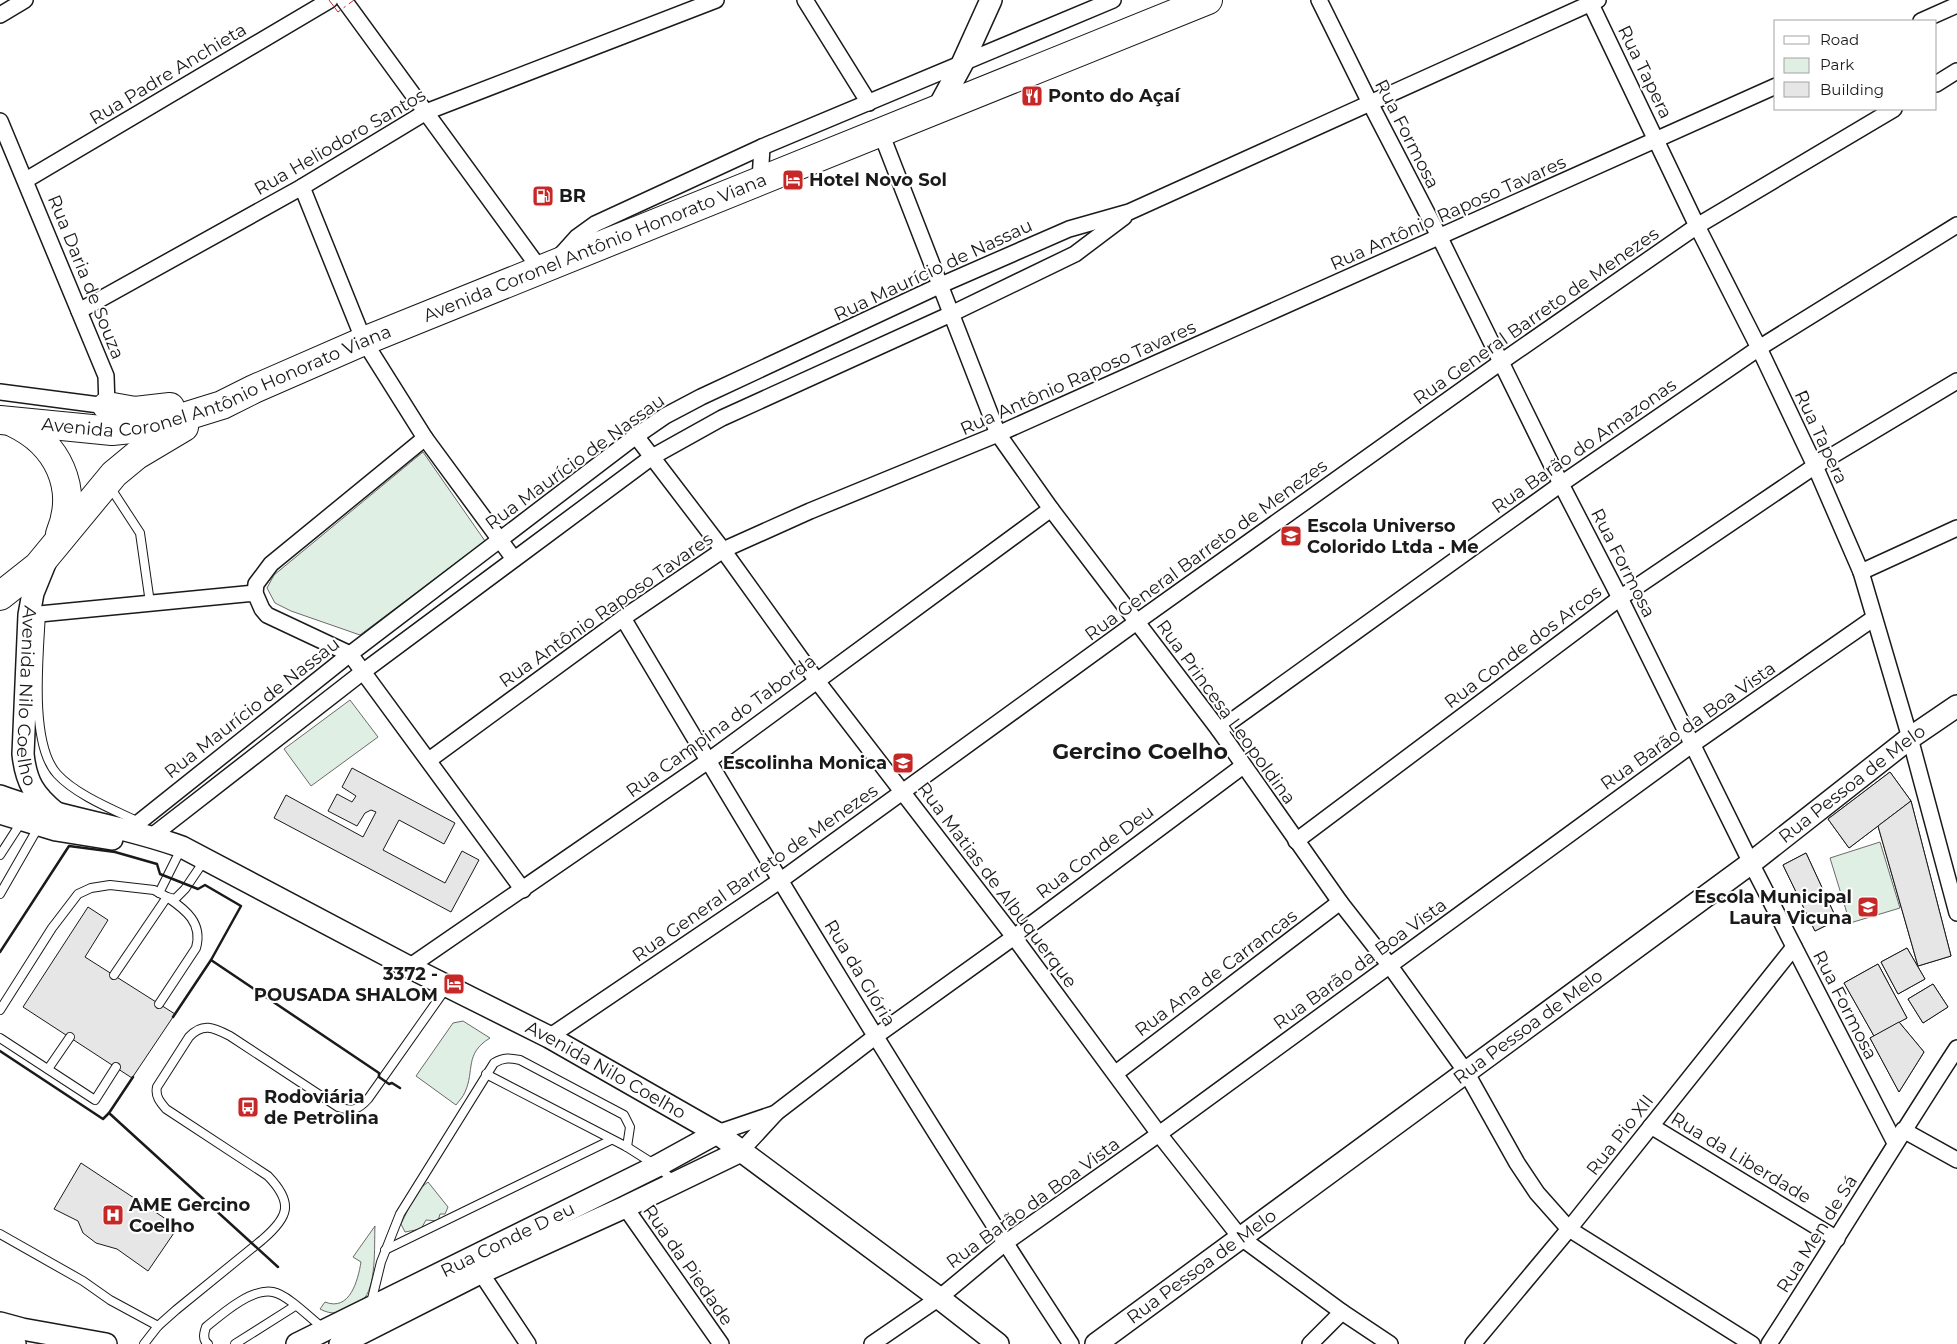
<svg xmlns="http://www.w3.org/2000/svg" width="1957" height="1344" font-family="Montserrat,sans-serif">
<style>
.green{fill:#e0efe3;stroke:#6a6a6a}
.building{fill:#e6e6e6;stroke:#1a1a1a}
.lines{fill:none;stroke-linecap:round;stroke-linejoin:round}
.lane-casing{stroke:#1a1a1a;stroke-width:10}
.street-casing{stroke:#1a1a1a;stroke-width:18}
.secondary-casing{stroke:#1a1a1a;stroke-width:24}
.highway-casing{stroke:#1a1a1a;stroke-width:30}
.lane{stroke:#fff;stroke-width:8}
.street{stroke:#fff;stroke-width:15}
.secondary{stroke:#fff;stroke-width:21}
.highway{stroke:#fff;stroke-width:28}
.wall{stroke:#1a1a1a;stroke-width:2.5}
.power{stroke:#c62828;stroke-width:1;stroke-dasharray:18 4 2.5 4;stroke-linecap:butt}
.labels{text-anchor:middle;stroke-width:4;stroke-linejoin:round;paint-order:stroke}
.street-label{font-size:18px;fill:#1a1a1a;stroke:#fff}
.poi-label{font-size:18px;font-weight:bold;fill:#1a1a1a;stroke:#fff;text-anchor:start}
.district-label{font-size:22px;font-weight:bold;fill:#1a1a1a;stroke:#fff}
</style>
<rect width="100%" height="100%" fill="#fff"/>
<g class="green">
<polygon points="423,452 485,541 360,635 291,611 275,603 267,588 274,575"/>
<polygon points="350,700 378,737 311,786 284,749"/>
<polygon points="1880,842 1900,908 1850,923 1830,858"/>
<path d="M463 1021 490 1038C464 1054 475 1070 465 1092 463 1097 459 1101 456 1105L416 1076 453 1023Z"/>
<polygon points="428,1182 448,1207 445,1214 440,1214 438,1221 426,1220 421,1229 405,1232 401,1224 417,1191"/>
<path d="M375 1226C374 1246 377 1287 362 1301 359 1303 355 1305 352 1307 341 1314 331 1315 320 1309L325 1302C350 1312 358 1280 361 1262L353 1257Z"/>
</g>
<g class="building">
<polygon points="352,768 455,823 444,844 399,820 383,850 445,883 462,851 479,860 451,912 274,818 286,795 363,837 376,812 371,810 365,813 357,826 328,811 337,794 352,802 356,796 342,787"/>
<polygon points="1890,772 1911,801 1951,956 1918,966 1878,826 1849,848 1828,819"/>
<polygon points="1890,772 1911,801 1849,848 1828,819"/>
<polygon points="1911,801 1951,956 1918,966 1878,826"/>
<polygon points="1806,853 1837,920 1815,931 1783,865"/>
<polygon points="1806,853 1837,920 1815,931 1783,865"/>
<polygon points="88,907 108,920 85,957 175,1014 132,1078 23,1007"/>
<polygon points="1907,948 1925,979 1898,994 1881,962"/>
<polygon points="1907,948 1925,979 1898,994 1881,962"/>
<polygon points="1878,964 1907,1018 1899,1022 1924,1052 1899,1092 1870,1038 1874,1036 1844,983"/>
<polygon points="1878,964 1907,1018 1874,1036 1844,983"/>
<polygon points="1933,984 1948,1007 1923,1023 1908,999"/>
<polygon points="1933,984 1948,1007 1923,1023 1908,999"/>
<polygon points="1899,1022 1924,1052 1899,1092 1870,1038"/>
<polygon points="81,1163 178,1227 148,1271 117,1249 96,1243 83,1233 78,1221 54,1209"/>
</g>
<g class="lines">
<g class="lane-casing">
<g id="lane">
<polyline points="110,487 140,533 150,603"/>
<path d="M41 613C39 654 29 743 57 774 76 795 114 810 139 822"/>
<polyline points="0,855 22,821"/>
<polyline points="159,893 181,849"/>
<polyline points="0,894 39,826"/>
<path d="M114 975 167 897C186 910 203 923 196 948L159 1004"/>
<polyline points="0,1010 52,928 78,894 91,888 110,885 154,890 167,897 175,899 185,889 204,861"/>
<polyline points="0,1038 95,1100 116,1067"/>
<polyline points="48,1069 70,1037"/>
<polyline points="486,1074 627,1147 657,1166 674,1181"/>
<polyline points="0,1234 83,1281 110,1300 158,1326"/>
<polyline points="385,1250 611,1140"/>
<path d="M371 1303 381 1262 400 1214 494 1063C504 1057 510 1058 520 1060L624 1115 630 1127 627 1147"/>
<path d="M144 1344 158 1326 176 1310 262 1240C289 1217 294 1203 268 1176L166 1109C160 1102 155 1096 157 1087L189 1037C203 1022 214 1028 230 1036L338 1107C352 1112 358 1110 368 1099L447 987"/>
<path d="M208 1344C202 1340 204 1333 206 1327 222 1314 251 1288 273 1292 288 1295 310 1318 323 1328"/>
<polyline points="235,1344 295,1306"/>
</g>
</g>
<g class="street-casing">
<g id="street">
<polyline points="344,0 540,269"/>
<polyline points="805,0 869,103"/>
<polyline points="1319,0 1370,103 1440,238 1561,484 1620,598 1751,863 1895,1143"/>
<polyline points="1589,0 1697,226 1759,348 1815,466 1861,572 1910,738 1957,913"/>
<polyline points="0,15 25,0"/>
<polyline points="1921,21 1957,5"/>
<polyline points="1936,84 1957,71"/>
<polyline points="0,121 106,376 107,406 0,392"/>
<polyline points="881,133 998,434 1051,509 1219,730 1340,902 1390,966 1466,1072 1517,1163 1537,1193 1569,1229 1752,1344"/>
<polyline points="26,180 330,0"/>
<polyline points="760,180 762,147"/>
<polyline points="302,187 364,341 425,438 514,559"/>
<polyline points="559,257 577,237 595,224 762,147 1113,0"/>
<polyline points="79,311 302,187 426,112 716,0"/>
<polyline points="636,436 723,550 817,681 1014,937 1159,1134 1240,1237 1342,1312 1390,1344"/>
<polyline points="1861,572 1957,528"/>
<polyline points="255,593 256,584 271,564 425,438"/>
<polyline points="29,615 255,593 262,609 267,615 350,654 523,890"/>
<path d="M623 618C768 862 915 1106 1071 1344"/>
<polyline points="1219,730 1561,484 1759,348 1957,225"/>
<polyline points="429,760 623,618 723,550 810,511 998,434 1776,86"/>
<polyline points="128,831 350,654 636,436 665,416 701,397 941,285 1069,229 1129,212 1598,0"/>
<polyline points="152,836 364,671 652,457 722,418 951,314 1075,254 1124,217"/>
<polyline points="1296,841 1620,598 1815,466 1957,381"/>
<polyline points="409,967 708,761 1051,509"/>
<polyline points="549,1037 781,880 1138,621 1501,362 1697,226 1894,109"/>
<polyline points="1116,1073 1340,902"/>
<polyline points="1651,1126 1837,1239"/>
<polyline points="1903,1130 1957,1160"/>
<polyline points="717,1133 776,1113"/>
<polyline points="741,1151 777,1112 876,1036 1014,937 1243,766"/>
<polyline points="625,1207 721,1344"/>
<polyline points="475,1264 528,1344"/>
<polyline points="872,1344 939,1298 1005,1243 1159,1134 1693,744 1874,618"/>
<polyline points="1310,1344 1342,1312"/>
<polyline points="1473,1344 1569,1229 1794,947"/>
<path d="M1769 1344C1833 1246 1893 1146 1957 1048"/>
</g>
</g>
<g class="secondary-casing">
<g id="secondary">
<polyline points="937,110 962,64 991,0"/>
<path id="s1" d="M46 561 33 593 29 615 23 754C26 782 34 795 56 813"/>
<path id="s2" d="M0 796C59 818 122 825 182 847L409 967 549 1037 717 1133 939 1298 998 1344"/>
<polyline points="0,813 56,830 112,839"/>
<polyline points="0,1323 22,1329 106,1344"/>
<polyline points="0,1339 15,1344"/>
<path id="s3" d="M297 1344 657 1166 717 1133"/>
<polyline points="340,1344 480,1273 625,1207 741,1151"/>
<path id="s4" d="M1096 1344 1751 863 1910 738 1957 706"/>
</g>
</g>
<g class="highway-casing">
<g id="highway">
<polyline points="107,406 135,411 170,407"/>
<path id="s5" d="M0 420 112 431 151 427 222 405 254 389 364 341 1208 0"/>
<path d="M14 423C58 444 79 488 60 534"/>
<polyline points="0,596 38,566 114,474 137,455 184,427"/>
</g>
</g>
<use href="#lane" class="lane"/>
<use href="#street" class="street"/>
<use href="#secondary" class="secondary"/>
<use href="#highway" class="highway"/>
<g class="wall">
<polyline points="0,952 69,846 115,852 157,864 160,874 198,889 205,885 241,906 211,960"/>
<polyline points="173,1017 211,960 379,1073 379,1077 389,1084 392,1083 400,1088"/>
<polyline points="0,1051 103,1119 109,1113"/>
<polyline points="133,1077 109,1113 278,1267"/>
</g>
<polyline class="power" points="329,0 338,12 354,0"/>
</g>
<defs>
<g id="restaurant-square" transform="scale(1.125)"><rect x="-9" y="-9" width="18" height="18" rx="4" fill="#c62828" stroke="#fff"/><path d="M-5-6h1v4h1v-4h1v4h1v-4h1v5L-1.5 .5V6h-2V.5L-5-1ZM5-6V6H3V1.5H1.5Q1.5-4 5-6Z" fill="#fff"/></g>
<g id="hotel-square" transform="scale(1.125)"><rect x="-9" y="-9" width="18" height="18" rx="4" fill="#c62828" stroke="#fff"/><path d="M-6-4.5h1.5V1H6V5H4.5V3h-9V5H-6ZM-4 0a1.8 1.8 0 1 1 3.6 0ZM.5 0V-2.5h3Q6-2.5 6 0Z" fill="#fff"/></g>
<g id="fuel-square" transform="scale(1.125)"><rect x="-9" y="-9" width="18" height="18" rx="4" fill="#c62828" stroke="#fff"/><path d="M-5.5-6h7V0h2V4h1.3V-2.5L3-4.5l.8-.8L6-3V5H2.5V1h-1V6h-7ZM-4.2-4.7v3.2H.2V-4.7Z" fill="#fff"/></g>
<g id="school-square" transform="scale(1.125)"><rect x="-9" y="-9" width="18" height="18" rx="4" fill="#c62828" stroke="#fff"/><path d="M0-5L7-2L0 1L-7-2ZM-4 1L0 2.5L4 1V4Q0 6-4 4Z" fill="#fff"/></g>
<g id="bus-square" transform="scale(1.125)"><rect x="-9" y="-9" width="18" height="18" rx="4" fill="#c62828" stroke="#fff"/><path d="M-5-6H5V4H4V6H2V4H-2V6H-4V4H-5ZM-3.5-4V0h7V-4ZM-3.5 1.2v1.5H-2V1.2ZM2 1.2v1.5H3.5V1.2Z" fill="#fff"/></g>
<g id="hospital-square" transform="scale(1.125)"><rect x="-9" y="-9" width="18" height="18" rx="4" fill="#c62828" stroke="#fff"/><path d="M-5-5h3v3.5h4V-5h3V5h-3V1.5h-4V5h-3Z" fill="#fff"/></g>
</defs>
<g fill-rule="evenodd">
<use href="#restaurant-square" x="1032" y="96"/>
<use href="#hotel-square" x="793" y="180"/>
<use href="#fuel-square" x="543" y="196"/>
<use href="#school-square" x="1291" y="536"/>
<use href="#school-square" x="903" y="763"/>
<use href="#school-square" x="1868" y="907"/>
<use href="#hotel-square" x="454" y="984"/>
<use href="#bus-square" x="248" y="1107"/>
<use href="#hospital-square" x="113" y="1215"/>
</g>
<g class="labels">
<g class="street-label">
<text transform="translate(1645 72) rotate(64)" y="6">Rua Tapera</text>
<text transform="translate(168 74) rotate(-31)" y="6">Rua Padre Anchieta</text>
<text transform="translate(1407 134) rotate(63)" y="6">Rua Formosa</text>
<text transform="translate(340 142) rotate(-30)" y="6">Rua Heliodoro Santos</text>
<text transform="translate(1448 213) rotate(-24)" y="6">Rua Antônio Raposo Tavares</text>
<text dy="6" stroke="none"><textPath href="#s5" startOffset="631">Avenida Coronel Antônio Honorato Viana</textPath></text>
<text transform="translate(933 270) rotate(-25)" y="6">Rua Maurício de Nassau</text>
<text transform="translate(86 277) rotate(68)" y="6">Rua Daria de Souza</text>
<text transform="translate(1536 316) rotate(-35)" y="6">Rua General Barreto de Menezes</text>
<text dy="6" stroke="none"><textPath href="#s5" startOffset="226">Avenida Coronel Antônio Honorato Viana</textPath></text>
<text transform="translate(1078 378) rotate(-24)" y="6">Rua Antônio Raposo Tavares</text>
<text transform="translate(1821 437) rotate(65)" y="6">Rua Tapera</text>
<text transform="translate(1584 446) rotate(-35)" y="6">Rua Barão do Amazonas</text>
<text transform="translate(575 462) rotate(-36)" y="6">Rua Maurício de Nassau</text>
<text transform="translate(1206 550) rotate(-36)" y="6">Rua General Barreto de Menezes</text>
<text transform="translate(1623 563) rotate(63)" y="6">Rua Formosa</text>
<text transform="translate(606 610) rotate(-35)" y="6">Rua Antônio Raposo Tavares</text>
<text transform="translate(1523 647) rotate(-37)" y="6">Rua Conde dos Arcos</text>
<text dy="6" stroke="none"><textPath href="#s1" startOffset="138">Avenida Nilo Coelho</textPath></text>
<text transform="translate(252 708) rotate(-38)" y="6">Rua Maurício de Nassau</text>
<text transform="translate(1226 712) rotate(54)" y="6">Rua Princesa Leopoldina</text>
<text transform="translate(721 726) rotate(-36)" y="6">Rua Campina do Taborda</text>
<text transform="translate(1688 726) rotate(-35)" y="6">Rua Barão da Boa Vista</text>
<text dy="6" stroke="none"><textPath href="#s4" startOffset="941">Rua Pessoa de Melo</textPath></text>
<text transform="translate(1095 852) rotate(-37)" y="6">Rua Conde Deu</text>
<text transform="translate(755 873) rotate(-35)" y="6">Rua General Barreto de Menezes</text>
<text transform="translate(997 885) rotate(53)" y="6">Rua Matias de Albuquerque</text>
<text transform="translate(1360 964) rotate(-36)" y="6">Rua Barão da Boa Vista</text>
<text transform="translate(860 973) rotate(59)" y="6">Rua da Glória</text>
<text transform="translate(1216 973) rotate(-37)" y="6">Rua Ana de Carrancas</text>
<text transform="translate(1845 1005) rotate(63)" y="6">Rua Formosa</text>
<text dy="6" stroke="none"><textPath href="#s4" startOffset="536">Rua Pessoa de Melo</textPath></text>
<text dy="6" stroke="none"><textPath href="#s2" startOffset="668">Avenida Nilo Coelho</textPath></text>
<text transform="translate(1620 1135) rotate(-52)" y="6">Rua Pio XII</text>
<text transform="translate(1741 1158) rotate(31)" y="6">Rua da Liberdade</text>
<text transform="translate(1033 1203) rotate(-36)" y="6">Rua Barão da Boa Vista</text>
<text transform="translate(1817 1234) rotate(-58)" y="6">Rua Men de Sá</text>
<text dy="6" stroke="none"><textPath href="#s3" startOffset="235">Rua Conde D eu</textPath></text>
<text transform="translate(688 1265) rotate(55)" y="6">Rua da Piedade</text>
<text dy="6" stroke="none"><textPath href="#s4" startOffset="131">Rua Pessoa de Melo</textPath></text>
</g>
<g class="poi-label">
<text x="1048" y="102">Ponto do Açaí</text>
<text x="809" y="186">Hotel Novo Sol</text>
<text x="559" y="202">BR</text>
<text x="1307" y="532">Escola Universo<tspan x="1307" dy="21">Colorido Ltda - Me</tspan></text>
<text x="887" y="769" text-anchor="end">Escolinha Monica</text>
<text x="1852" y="903" text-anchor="end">Escola Municipal<tspan x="1852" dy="21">Laura Vicuna</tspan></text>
<text x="438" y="980" text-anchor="end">3372 -<tspan x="438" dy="21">POUSADA SHALOM</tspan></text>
<text x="264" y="1103">Rodoviária<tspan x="264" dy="21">de Petrolina</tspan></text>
<text x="129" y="1211">AME Gercino<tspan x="129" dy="21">Coelho</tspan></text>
</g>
<g class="district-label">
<text x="1140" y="759">Gercino Coelho</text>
</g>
</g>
<rect x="1774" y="20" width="162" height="90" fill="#ffffff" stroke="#a3a3a3"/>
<rect x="1784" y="36" width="25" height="8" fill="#ffffff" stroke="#a3a3a3"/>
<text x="1820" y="45" font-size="15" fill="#1a1a1a">Road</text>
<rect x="1784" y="58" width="25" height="15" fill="#e0efe3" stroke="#a3a3a3"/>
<text x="1820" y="70" font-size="15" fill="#1a1a1a">Park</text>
<rect x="1784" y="82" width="25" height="15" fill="#e6e6e6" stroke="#a3a3a3"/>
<text x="1820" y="95" font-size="15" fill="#1a1a1a">Building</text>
</svg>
